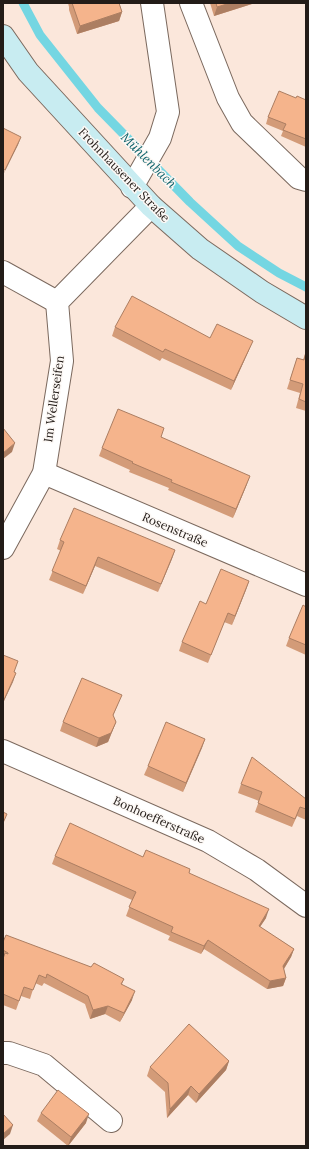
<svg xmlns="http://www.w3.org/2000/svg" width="309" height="1149" font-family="Lora,serif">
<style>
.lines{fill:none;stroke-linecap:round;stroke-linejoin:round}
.stream{stroke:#74d6e2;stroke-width:9}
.street-casing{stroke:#7b695e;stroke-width:24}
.secondary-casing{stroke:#7b695e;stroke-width:24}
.street{stroke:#fff;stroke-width:22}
.secondary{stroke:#c8ecf1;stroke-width:22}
.wall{fill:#d39b78}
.shaded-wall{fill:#ac7e62}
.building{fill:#f5b48c;stroke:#ac7e62}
.labels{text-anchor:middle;stroke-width:3;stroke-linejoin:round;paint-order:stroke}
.street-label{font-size:12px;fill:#231c18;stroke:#fcf8f5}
.water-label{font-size:13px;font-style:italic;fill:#0f636b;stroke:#fcf8f5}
</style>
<rect width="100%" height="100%" fill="#fbe7db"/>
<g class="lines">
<polyline class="stream" points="23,3 40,35 98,108 190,202 238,246 279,273 306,287"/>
<g class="street-casing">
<g id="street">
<polyline points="191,3 228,98 242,123 299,178 306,180"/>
<polyline points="132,187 160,138 168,112 152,3"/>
<polyline points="3,272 57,302"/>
<polyline points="44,473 306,585"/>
<polyline points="3,548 44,473 62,361 57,302 151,206"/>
<polyline points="3,751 208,841 257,870 306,906"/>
<polyline points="3,1053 9,1053 44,1065 111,1121"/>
</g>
</g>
<g class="secondary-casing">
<polyline id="secondary" points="3,36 28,72 151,206 200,249 262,292 306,318"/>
</g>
<use href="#street" class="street"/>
<use href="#secondary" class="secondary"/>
</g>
<g class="wall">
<polygon points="68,3 119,3 122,12 119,21 77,34 69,10 69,7"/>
<polygon points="210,3 255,3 214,16"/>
<polygon points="296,98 306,100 306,147 281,136 283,131 266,124 268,117"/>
<polygon points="115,327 210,338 249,350 231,390 162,358 160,361 112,336"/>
<polygon points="306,351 306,411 296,408 300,393 287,389 297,358 303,360"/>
<polygon points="161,437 247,484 233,518 168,490 169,488 129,472 130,470 99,456 102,448"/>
<polygon points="60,540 175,550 158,592 95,566 83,594 49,580 61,551 57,549"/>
<polygon points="249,581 232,625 224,622 208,663 179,651 182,642 206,604"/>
<polygon points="306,607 306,655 286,646 289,638"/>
<polygon points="118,704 113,716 116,722 108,742 96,747 60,731 63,722"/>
<polygon points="205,739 183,792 144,775 148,766"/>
<polygon points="241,784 306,799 306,820 297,816 292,827 255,812 259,801 238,793"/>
<polygon points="55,856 143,857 189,874 266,918 260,927 294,949 291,957 284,969 286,978 283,986 267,989 204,949 201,954 168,940 170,936 126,916 132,900 52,864"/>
<polygon points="3,942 91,967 124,979 122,984 132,1000 120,1022 105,1014 90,1019 85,1004 44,983 42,986 35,983 30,999 21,996 16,1010 3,1005"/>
<polygon points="229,1061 226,1070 196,1103 188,1095 167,1118 165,1092 147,1076 150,1067"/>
<polygon points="41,1113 86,1123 68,1146 37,1121"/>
</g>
<g class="shaded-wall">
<polygon points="230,3 255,3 214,16 217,7"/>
<polygon points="122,12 119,21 77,34 80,26"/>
<polygon points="21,137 18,145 3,175 5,170"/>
<polygon points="253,341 249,350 231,390 234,381"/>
<polygon points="15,443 12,452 3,459 3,453"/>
<polygon points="250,476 247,484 233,518 236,509"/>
<polygon points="175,550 172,559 158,592 161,584"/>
<polygon points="98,557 95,566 83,594 86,586"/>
<polygon points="249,581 246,590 232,625 235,616"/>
<polygon points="16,673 13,682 3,703 3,702"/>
<polygon points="116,722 108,742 96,747 99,738"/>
<polygon points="205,739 202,748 183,792 186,783"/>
<polygon points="269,909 266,918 255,934 259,926"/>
<polygon points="208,940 204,949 201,954 204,946"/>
<polygon points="294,949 291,957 280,975 283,966"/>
<polygon points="286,978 283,986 267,989 270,981"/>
<polygon points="135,991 132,1000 120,1022 124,1013"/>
<polygon points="108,1006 105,1014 90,1019 93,1010"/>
<polygon points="229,1061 226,1070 196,1103 199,1094"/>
<polygon points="191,1086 188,1095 167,1118 170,1109"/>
<polygon points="89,1114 86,1123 68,1146 71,1137"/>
<polygon points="13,1125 10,1134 3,1140 3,1134"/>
</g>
<g class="building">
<polygon points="72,3 119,3 122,12 80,26"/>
<polygon points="216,3 230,3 217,7"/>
<polygon points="279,91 296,98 297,96 306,100 306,139 283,130 286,124 268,117"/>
<polygon points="3,128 21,137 5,170 3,169"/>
<polygon points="132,296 210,338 217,324 253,341 234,381 165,349 163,352 115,327"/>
<polygon points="306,352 306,402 299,399 303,384 290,380 297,358 304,360"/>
<polygon points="118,409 164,428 161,437 250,476 236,509 171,482 172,480 132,463 133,462 102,448"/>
<polygon points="3,428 15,443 3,453"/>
<polygon points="74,508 175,550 161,584 98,557 86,586 52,571 64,542 60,540"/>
<polygon points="221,569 249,581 235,616 228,613 211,655 182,642 200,601 206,604"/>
<polygon points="303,605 306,607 306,645 289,638"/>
<polygon points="3,655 18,661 14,672 16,673 3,702"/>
<polygon points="82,678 122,695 113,715 116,722 111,733 99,738 63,722"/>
<polygon points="166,722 205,739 186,783 148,766"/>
<polygon points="252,757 306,799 306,809 300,807 295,819 258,803 262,792 241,784"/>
<polygon points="3,812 7,814 3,823"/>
<polygon points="70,823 143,857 146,850 190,869 189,873 269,909 259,926 294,949 283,966 286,978 270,981 208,940 204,946 171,932 173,927 129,907 136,892 55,856"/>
<polygon points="6,935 91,967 94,963 124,979 121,984 135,991 124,1013 108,1006 93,1010 88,996 47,974 46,978 39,975 33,990 24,987 19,1001 3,994 3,959 5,953 8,954 8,953 3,950 3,942"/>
<polygon points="189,1024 229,1061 199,1094 191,1086 170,1109 168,1083 150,1067"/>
<polygon points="58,1090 89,1114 71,1137 41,1113"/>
<polygon points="3,1114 13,1125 3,1134"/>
</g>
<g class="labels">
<g class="street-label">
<text transform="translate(124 175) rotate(46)" y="4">Frohnhausener Straße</text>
<text transform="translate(54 399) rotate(-82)" y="4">Im Wellerseifen</text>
<text transform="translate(175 530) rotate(23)" y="4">Rosenstraße</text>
<text transform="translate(159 820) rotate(24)" y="4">Bonhoefferstraße</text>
</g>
<g class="water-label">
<text transform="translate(149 160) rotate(45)" y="5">Mühlenbach</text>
</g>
</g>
<rect width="309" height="1149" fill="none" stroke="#231c18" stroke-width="8"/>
</svg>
